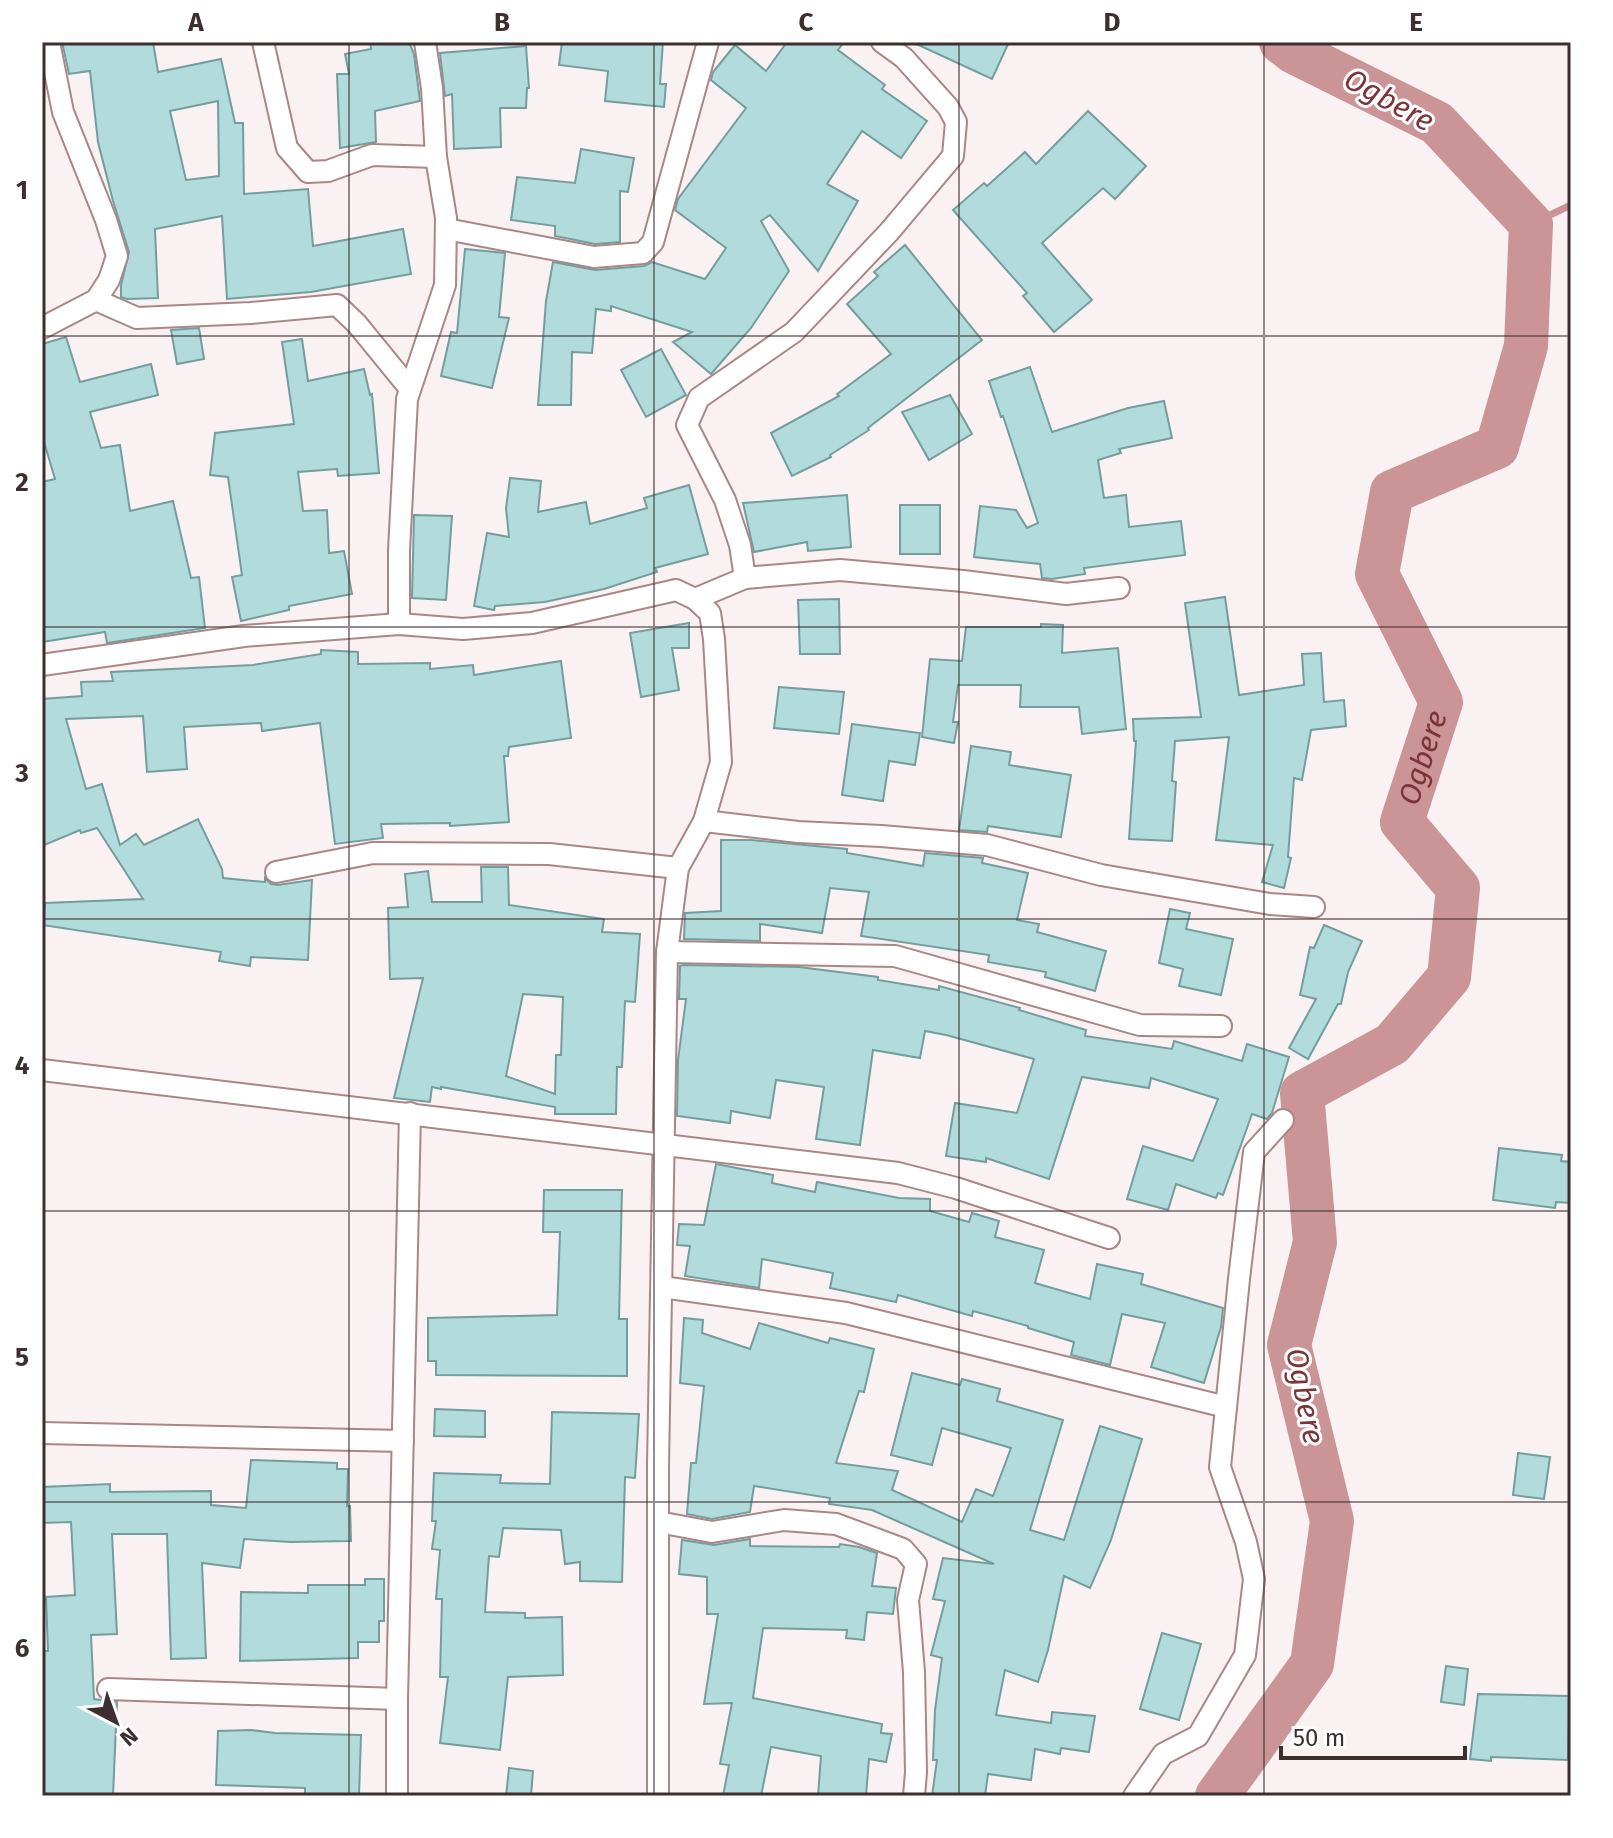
<svg xmlns="http://www.w3.org/2000/svg" width="1613" height="1838" font-family="'Fira Sans',sans-serif">
<style>
.lines{fill:none;stroke-linecap:round;stroke-linejoin:round}
.stream{stroke:#cb9496;stroke-width:7}
.river{stroke:#cb9496;stroke-width:44}
.building{fill:#b1dcdb;stroke:#749e9d;stroke-width:2;fill-rule:evenodd}
.minor-casing{stroke:#aa8686;stroke-width:24}
.minor{stroke:#fff;stroke-width:20}
.grid{fill:none;stroke:#3e2f2f;stroke-width:2;stroke-opacity:0.55}
.labels{text-anchor:middle;stroke-width:6;stroke-linejoin:round;paint-order:stroke}
.water-label{font-size:30px;font-style:italic;fill:#7a353b;stroke:#fff}
.neatline{fill:none;stroke:#3e2f2f;stroke-width:3}
.grid-label{font-size:26px;text-anchor:middle;font-weight:bold;fill:#3e2f2f}
</style>
<rect width="100%" height="100%" fill="#faf2f2"/>
<g class="lines">
<polyline class="stream" points="1531,224 1571,205"/>
<path class="river" id="s1" d="M1217 1796 1312 1664 1332 1521 1289 1345 1315 1242 1302 1093 1392 1044 1449 977 1458 888 1402 822 1441 702 1377 574 1392 492 1497 447 1526 346 1531 224 1437 123 1294 52 1281 42"/>
</g>
<g class="building">
<path d="M62 42H153L158 72 221 59 235 123H243L244 194 308 189 313 246 403 229 411 274 311 292 227 299 222 216 155 229 158 298 127 299 121 297V285L129 252 113 201 98 142 90 71 69 74ZM218 101 219 176 186 180 170 111Z"/>
<polygon points="370,42 409,42 414,54 420,101 375,111 376,142 340,148 337,74 349,74 345,54 371,49"/>
<polygon points="562,42 663,42 660,84 666,84 664,107 605,101 608,71 559,65"/>
<polygon points="787,42 844,42 838,50 885,85 882,89 927,121 901,158 862,131 827,184 858,201 818,271 770,215 761,221 789,271 751,328 711,374 673,342 692,332 611,306 611,311 596,309 592,353 572,352 571,405 538,405 546,301 553,262 595,270 644,266 652,262 705,279 726,248 675,210 678,199 746,108 711,80 713,72 735,45 766,71"/>
<polygon points="912,42 1009,42 992,79"/>
<polygon points="526,46 529,88 527,88 526,108 500,108 501,147 454,149 452,94 445,96 440,53"/>
<polygon points="1088,111 1146,166 1115,199 1103,188 1042,243 1092,300 1054,332 1023,296 1027,293 953,210 984,183 987,186 1025,152 1036,164"/>
<polygon points="581,149 634,158 628,192 620,191 620,242 595,244 555,236 555,226 511,220 517,177 575,183"/>
<polygon points="905,245 982,340 868,428 869,430 830,455 831,457 792,476 771,433 839,396 837,394 891,354 847,304 878,276 874,272"/>
<polygon points="465,249 505,253 499,317 509,318 492,388 441,376 451,332 457,333"/>
<polygon points="199,328 204,359 177,364 171,330"/>
<polygon points="66,337 80,382 151,364 158,395 90,412 101,448 120,445 130,511 173,501 191,578 199,577 205,628 107,643 105,632 42,642 42,482 55,479 42,435 42,344"/>
<polygon points="302,339 308,381 364,369 370,395 372,394 379,473 338,476 337,469 298,472 303,511 327,510 329,553 344,551 352,594 289,606 289,610 241,621 232,577 242,575 228,477 210,475 215,433 294,424 282,342"/>
<polygon points="661,349 686,395 646,417 621,370"/>
<polygon points="1030,367 1052,432 1128,408 1164,401 1172,438 1119,449 1121,453 1098,460 1104,498 1126,495 1129,527 1181,521 1185,555 1084,568 1085,574 1052,579 1042,578 1040,564 974,557 980,506 1016,510 1027,528 1038,523 1003,416 1001,417 989,381"/>
<polygon points="950,395 972,434 929,460 902,412"/>
<polygon points="510,478 541,481 538,512 586,502 590,524 647,508 644,498 689,485 708,554 655,568 657,572 604,589 545,602 495,606 494,610 474,606 487,533 509,537 506,508"/>
<polygon points="847,495 851,547 808,551 807,542 754,552 743,503"/>
<rect x="900" y="505" width="40" height="49"/>
<polygon points="414,515 452,516 446,600 412,598"/>
<polygon points="1225,597 1239,695 1304,685 1302,654 1321,653 1324,702 1344,700 1346,726 1311,730 1302,780 1294,778 1288,857 1291,858 1284,888 1262,882 1273,845 1216,840 1229,737 1175,741 1172,781 1176,782 1172,841 1129,839 1136,741 1134,741 1133,719 1201,717 1185,603"/>
<polygon points="839,599 840,654 800,654 798,600"/>
<polygon points="689,623 689,648 672,648 679,690 641,697 630,633"/>
<polygon points="1041,624 1063,625 1062,653 1118,648 1126,729 1082,734 1079,707 1020,707 1021,685 958,685 953,722 958,722 954,743 922,737 930,659 962,661 966,627 1041,627"/>
<polygon points="321,650 358,652 358,664 430,663 430,669 473,665 474,675 561,661 571,738 509,747 508,756 504,756 509,822 450,826 450,823 381,824 383,838 335,844 320,723 262,731 261,723 184,727 187,769 147,772 143,716 66,719 86,789 102,784 120,845 136,834 144,845 198,819 222,869 223,878 265,882 265,878 271,884 278,885 312,880 308,960 251,957 250,966 219,961 221,952 42,925 45,903 143,899 97,828 81,833 80,830 42,846 42,699 82,696 81,682 113,681 111,672 253,665 321,654"/>
<polygon points="779,687 844,692 839,734 774,728"/>
<polygon points="852,724 920,733 915,765 889,761 883,801 842,795"/>
<polygon points="971,746 1011,752 1009,765 1071,775 1061,837 988,826 987,832 959,830"/>
<polygon points="721,840 751,840 847,849 847,853 923,866 925,853 983,858 982,863 1028,873 1017,920 1039,924 1037,932 1106,951 1095,991 1045,977 1046,972 988,962 989,955 861,936 869,892 830,888 822,933 760,924 760,941 684,939 685,913 721,911"/>
<path d="M481 867H508L509 905 604 919 602 932 640 934 635 1002 625 1001 622 1067H617L616 1114H555V1107L441 1087V1089L432 1087 430 1102 394 1098 423 978 390 979 388 908 408 907 405 874 428 871 432 902H482ZM523 994 563 997 561 1055H556L555 1094 506 1076Z"/>
<polygon points="1170,909 1190,913 1186,929 1233,939 1221,995 1179,986 1183,969 1159,963"/>
<polygon points="1324,925 1362,941 1348,972 1341,1004 1338,1004 1308,1059 1289,1048 1316,999 1300,995 1310,947 1314,948"/>
<polygon points="683,965 799,967 878,977 878,980 939,990 939,986 1020,1008 1019,1010 1086,1030 1085,1036 1172,1049 1174,1041 1242,1061 1247,1044 1289,1057 1272,1113 1267,1119 1252,1114 1223,1195 1218,1193 1216,1198 1176,1184 1168,1210 1127,1199 1143,1146 1193,1161 1218,1099 1151,1078 1149,1088 1082,1077 1049,1179 986,1158 986,1162 946,1156 955,1103 1017,1113 1034,1059 946,1035 925,1031 920,1058 873,1050 860,1145 816,1139 824,1087 776,1080 770,1118 731,1111 730,1123 677,1116 678,1060 686,999 679,999 680,966"/>
<polygon points="1499,1148 1562,1155 1561,1161 1571,1162 1571,1203 1556,1202 1555,1208 1493,1200"/>
<polygon points="716,1164 773,1175 772,1183 815,1192 817,1182 899,1198 930,1199 930,1211 969,1222 972,1213 999,1221 995,1237 1044,1250 1035,1283 1090,1299 1097,1264 1143,1274 1141,1284 1223,1308 1221,1327 1204,1383 1151,1367 1165,1323 1122,1314 1110,1365 1071,1355 1074,1342 1028,1328 1028,1326 973,1311 972,1316 898,1295 896,1302 830,1288 833,1273 762,1259 759,1288 685,1276 690,1246 677,1245 679,1224 704,1225"/>
<polygon points="544,1190 622,1190 619,1319 627,1319 627,1376 436,1375 436,1361 428,1361 428,1318 557,1315 560,1232 543,1232"/>
<polygon points="684,1318 703,1320 702,1333 750,1349 759,1323 828,1343 830,1338 874,1349 864,1392 859,1391 836,1463 898,1471 892,1490 962,1522 976,1489 993,1496 1011,1448 942,1428 932,1465 891,1455 912,1373 960,1385 962,1379 1000,1389 997,1401 1063,1420 1030,1530 1064,1540 1100,1426 1142,1439 1111,1540 1090,1588 1064,1576 1048,1650 1038,1682 1005,1670 996,1715 1051,1723 1052,1712 1095,1716 1089,1752 1061,1748 1060,1754 1035,1749 1031,1780 988,1774 985,1796 932,1796 937,1760 933,1760 935,1710 942,1658 931,1655 945,1601 933,1599 943,1558 994,1564 872,1510 829,1504 830,1498 754,1486 750,1512 712,1519 687,1514 691,1463 696,1463 704,1386 680,1383"/>
<polygon points="435,1409 485,1411 485,1437 434,1436"/>
<polygon points="552,1412 639,1414 635,1478 625,1477 622,1582 580,1581 580,1562 565,1564 561,1530 503,1528 499,1557 489,1556 485,1612 525,1613 525,1618 562,1617 563,1675 508,1677 500,1750 440,1743 448,1677 440,1677 442,1599 436,1599 440,1550 432,1549 436,1521 432,1521 434,1473 501,1475 500,1483 550,1484"/>
<polygon points="1518,1453 1550,1457 1544,1499 1513,1495"/>
<polygon points="251,1460 337,1463 337,1469 348,1469 347,1506 350,1506 351,1541 291,1542 244,1539 240,1568 202,1563 206,1658 171,1659 167,1534 112,1534 117,1634 91,1635 94,1699 117,1702 113,1796 42,1796 42,1651 48,1651 46,1597 75,1595 71,1522 42,1523 42,1487 110,1484 110,1492 211,1491 211,1505 246,1508"/>
<polygon points="750,1539 750,1546 839,1547 840,1544 859,1547 877,1553 872,1586 896,1588 893,1614 867,1612 864,1640 846,1638 847,1630 763,1628 753,1698 882,1724 881,1733 892,1734 886,1762 869,1759 866,1796 818,1796 821,1756 771,1747 761,1796 723,1796 729,1765 720,1764 732,1703 704,1704 718,1614 707,1614 707,1577 679,1574 682,1540 714,1545"/>
<polygon points="365,1579 384,1579 384,1621 379,1621 379,1642 358,1642 358,1658 240,1661 241,1592 308,1593 308,1585 365,1585"/>
<polygon points="1162,1633 1201,1644 1179,1720 1140,1709"/>
<polygon points="1446,1666 1468,1669 1464,1705 1441,1702"/>
<polygon points="1478,1694 1569,1696 1568,1760 1491,1757 1491,1761 1470,1759"/>
<polygon points="251,1730 275,1733 361,1735 359,1796 305,1796 305,1788 216,1785 218,1731"/>
<polygon points="509,1768 533,1771 531,1796 506,1796"/>
</g>
<g class="lines">
<g class="minor-casing">
<g id="minor">
<polyline points="263,42 287,148 308,172 328,171 372,155 436,157"/>
<polyline points="446,229 594,257 643,253 653,242 708,42"/>
<polyline points="96,300 137,318 251,313 337,305 357,324 410,389"/>
<polyline points="42,328 96,300 109,280 117,256 106,220 63,112 49,42"/>
<polyline points="745,578 740,545 725,500 687,425 699,398 794,332 889,232 953,156 956,122 948,107 904,58 882,42"/>
<polyline points="695,599 745,578 840,570 963,581 1066,594 1119,588"/>
<polyline points="399,624 399,550 407,399 445,285 446,218 436,157 432,88 425,42"/>
<polyline points="42,665 244,636 399,624 463,629 532,623 676,590 695,599 710,613 714,639 721,762 704,821 678,868 667,952 658,1466 658,1796"/>
<polyline points="704,821 798,832 881,836 987,845 1101,875 1270,904 1314,907"/>
<polyline points="276,872 373,853 549,854 678,868"/>
<polyline points="667,952 895,956 1140,1025 1221,1026"/>
<polyline points="42,1070 898,1173 956,1188 1109,1238"/>
<polyline points="662,1287 846,1313 1226,1407"/>
<polyline points="42,1433 403,1441"/>
<polyline points="658,1522 712,1532 784,1520 836,1524 903,1549 916,1564 908,1600 914,1672 916,1772 914,1796"/>
<polyline points="108,1689 397,1699"/>
<polyline points="397,1796 397,1699 410,1113"/>
<polyline points="1134,1796 1163,1754 1198,1736 1245,1655 1254,1579 1246,1542 1220,1467 1239,1279 1254,1152 1283,1120"/>
</g>
</g>
<use href="#minor" class="minor"/>
</g>
<path class="grid" d="M349 42V1796M654 42V1796M959 42V1796M1264 42V1796M42 336H1571M42 627H1571M42 919H1571M42 1211H1571M42 1502H1571"/>
<g class="labels">
<g class="water-label">
<text transform="translate(1389 100) rotate(29)" y="10">Ogbere</text>
<text dy="10" stroke="none"><textPath href="#s1" startOffset="1178">Ogbere</textPath></text>
<text transform="translate(1305 1396) rotate(79)" y="10">Ogbere</text>
</g>
</g>
<rect width="1613" height="1838" fill="none" stroke="#ffffff" stroke-width="88"/>
<g transform="translate(116 1722) rotate(139)" stroke="#ffffff" stroke-width="6" paint-order="stroke">
<path d="M0-6L14 30L0 20L-14 30Z" fill="#3e2f2f"/>
<text y="-12" font-size="22" font-weight="bold" text-anchor="middle" fill="#3e2f2f">N</text>
</g>
<path d="M1281 1746v12h184v-12" fill="none" stroke="#3e2f2f" stroke-width="4"/>
<text x="1293" y="1746" font-size="24" fill="#3e2f2f" stroke="#ffffff" stroke-width="6" paint-order="stroke">50 m</text>
<rect x="44" y="44" width="1525" height="1750" class="neatline"/>
<g class="grid-label">
<text x="196" y="31">A</text>
<text x="502" y="31">B</text>
<text x="806" y="31">C</text>
<text x="1112" y="31">D</text>
<text x="1416" y="31">E</text>
<text x="22" y="199">1</text>
<text x="22" y="491">2</text>
<text x="22" y="782">3</text>
<text x="22" y="1074">4</text>
<text x="22" y="1366">5</text>
<text x="22" y="1657">6</text>
</g>
</svg>
